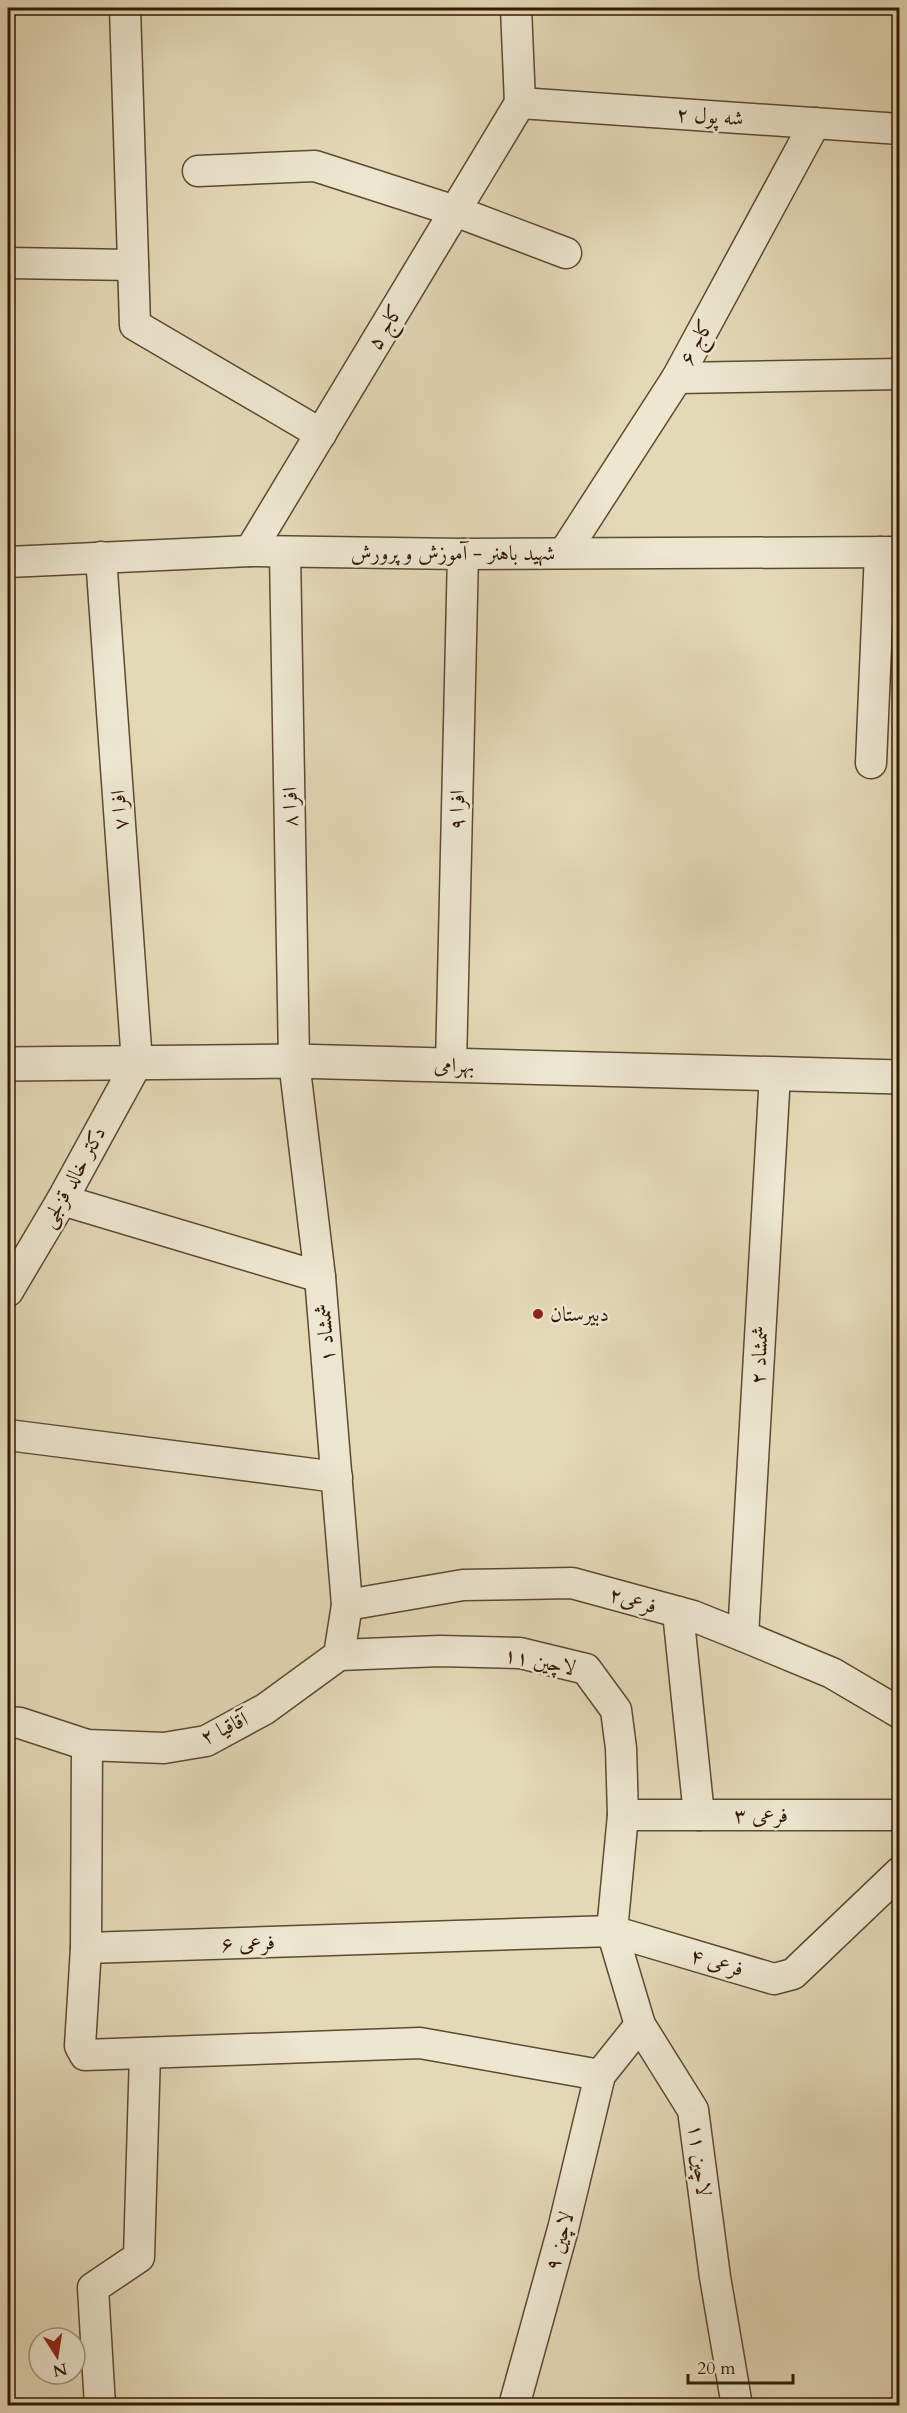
<svg xmlns="http://www.w3.org/2000/svg" width="907" height="2413" font-family="Cardo,Amiri,serif">
<style>
.lines{fill:none;stroke-linecap:round;stroke-linejoin:round}
.minor-casing{stroke:#5e4931;stroke-width:33}
.tertiary-casing{stroke:#5e4931;stroke-width:36}
.minor{stroke:#ede6d0;stroke-width:30}
.tertiary{stroke:#ede6d0;stroke-width:33}
.poi-dot{fill:#8f2418;stroke:#ede6d0;stroke-width:2}
.labels{text-anchor:middle;stroke-width:5;stroke-linejoin:round;paint-order:stroke}
.street-label{font-size:21px;fill:#321904;stroke:#ede6d0}
.poi-label{font-size:21px;fill:#321904;stroke:#ede6d0;text-anchor:start}
</style>
<rect width="100%" height="100%" fill="#e4d9b7"/>
<filter id="stains"><feTurbulence type="fractalNoise" baseFrequency=".00333" numOctaves="4"/><feColorMatrix values="0 0 0 0 .2 0 0 0 0 .09 0 0 0 0 .02 0 0 0 .5 -.17"/></filter>
<radialGradient id="worn" r=".72"><stop offset=".6" stop-color="#630" stop-opacity="0"/><stop offset="1" stop-color="#630" stop-opacity=".3"/></radialGradient>
<g class="lines">
<g class="minor-casing">
<g id="minor">
<polyline points="125,8 135,325 321,434"/>
<polyline points="516,8 520,103"/>
<polyline points="520,103 900,129"/>
<polyline points="198,171 315,166 455,211 566,253"/>
<polyline points="8,263 133,265"/>
<polyline points="677,378 900,374"/>
<polyline points="250,551 520,103"/>
<polyline points="564,553 677,378 815,123"/>
<polyline points="8,562 250,551 463,554 900,552"/>
<polyline points="871,763 880,552"/>
<polyline points="451,1065 463,554"/>
<polyline points="62,1200 320,1277"/>
<polyline points="8,1291 62,1200 137,1063 101,557"/>
<polyline points="8,1435 337,1477"/>
<polyline points="347,1605 463,1585 572,1583 693,1616 743,1636 832,1673 900,1713"/>
<polyline points="678,1612 699,1815"/>
<polyline points="743,1636 775,1074"/>
<polyline points="339,1655 440,1651 520,1653 586,1669 616,1710 621,1748 623,1815 612,1931 774,1979 793,1974 900,1872"/>
<polyline points="8,1722 20,1723 87,1745 164,1748 206,1741 265,1709 339,1655 347,1605 320,1277 294,1061 285,553"/>
<polyline points="87,1745 86,1948 612,1931 640,2025 693,2110 715,2277 737,2406"/>
<polyline points="623,1815 900,1815"/>
<polyline points="86,1948 80,2046 85,2055 420,2043 600,2075 640,2025"/>
<polyline points="100,2406 93,2288 139,2257 145,2053"/>
<polyline points="514,2406 563,2229 600,2075"/>
</g>
</g>
<g class="tertiary-casing">
<polyline id="tertiary" points="8,1064 294,1061 900,1077"/>
</g>
<use href="#minor" class="minor"/>
<use href="#tertiary" class="tertiary"/>
</g>
<circle class="poi-dot" cx="538" cy="1314" r="6"/>
<g class="labels">
<g class="street-label">
<text transform="translate(710 116) rotate(4)" y="7">شه پول ۲</text>
<text transform="translate(385 327) rotate(-59)" y="7">کاج ۵</text>
<text transform="translate(696 342) rotate(-62)" y="7">کاج ۶</text>
<text x="453" y="560">شهید باهنر - آموزش و پرورش</text>
<text transform="translate(290 807) rotate(-91)" y="7">افرا ۸</text>
<text transform="translate(119 810) rotate(-94)" y="7">افرا ۷</text>
<text transform="translate(457 810) rotate(-89)" y="7">افرا ۹</text>
<text transform="translate(454 1065) rotate(1)" y="7">بهرامی</text>
<text transform="translate(73 1177) rotate(-61)" y="7">دکتر خالد قزلجی</text>
<text transform="translate(325 1333) rotate(-95)" y="7">شمشاد ۱</text>
<text transform="translate(759 1355) rotate(-87)" y="7">شمشاد ۲</text>
<text transform="translate(633 1600) rotate(16)" y="7">فرعی۲</text>
<text transform="translate(540 1661) rotate(11)" y="7">لاچین ۱۱</text>
<text transform="translate(224 1728) rotate(-25)" y="7">آقاقیا ۲</text>
<text x="761" y="1822">فرعی ۳</text>
<text transform="translate(248 1943) rotate(-2)" y="7">فرعی ۶</text>
<text transform="translate(717 1962) rotate(16)" y="7">فرعی ۴</text>
<text transform="translate(700 2160) rotate(83)" y="7">لاچین ۱۱</text>
<text transform="translate(559 2241) rotate(-75)" y="7">لاچین ۹</text>
</g>
<g class="poi-label">
<text x="550" y="1321">دبیرستان</text>
</g>
</g>
<rect width="907" height="2413" fill="none" stroke="#e4d9b7" stroke-width="30"/>
<rect x="9" y="9" width="889" height="2395" fill="none" stroke="#321904" stroke-width="3"/>
<rect x="15" y="15" width="877" height="2383" fill="none" stroke="#321904" stroke-width="1.5"/>
<g transform="translate(57 2356) rotate(168)"><circle r="28" fill="#ede6d0" stroke="#a2947e" stroke-width="1.5"/>
<path d="M0-4.5L10 22L0 15L-10 22Z" fill="#8f2418"/>
<text y="-9" font-size="16" font-weight="bold" text-anchor="middle" fill="#321904">N</text>
</g>
<path d="M688 2374v9h105v-9" fill="none" stroke="#321904" stroke-width="3"/>
<text x="697" y="2374" font-size="18" fill="#321904" stroke="#ede6d0" stroke-width="4.5" paint-order="stroke">20 m</text>
<rect width="100%" height="100%" filter="url(#stains)"/>
<rect width="100%" height="100%" fill="url(#worn)"/>
</svg>
